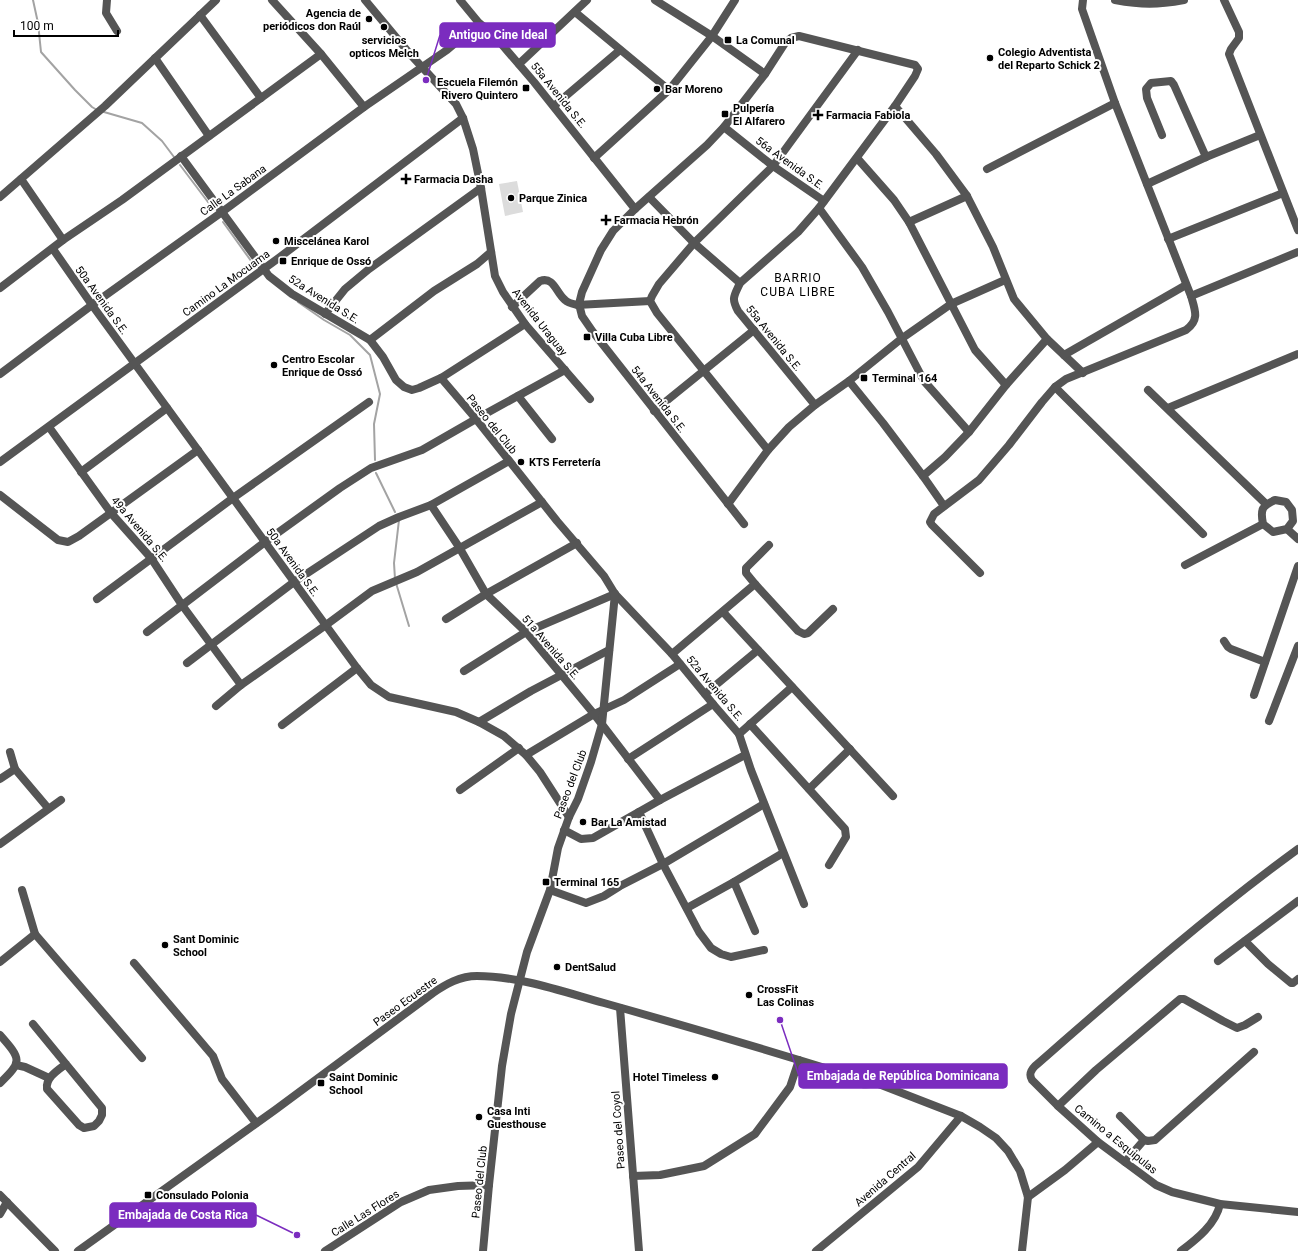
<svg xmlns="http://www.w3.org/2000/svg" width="1298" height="1251" font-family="Roboto,sans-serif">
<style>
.green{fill:#dcdcdc}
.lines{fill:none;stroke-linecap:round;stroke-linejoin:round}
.stream{stroke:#a3a3a3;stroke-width:2}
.minor{stroke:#555;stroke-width:8}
.poi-dot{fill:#000;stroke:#fff;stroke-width:1.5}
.labels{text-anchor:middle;stroke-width:4;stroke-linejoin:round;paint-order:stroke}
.poi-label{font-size:11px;font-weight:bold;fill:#000;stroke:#fff;text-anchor:start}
.street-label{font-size:11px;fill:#000;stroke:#fff}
.neighbourhood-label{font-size:12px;letter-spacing:1px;fill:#000;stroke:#fff}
.leader{fill:none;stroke:#7b2cbf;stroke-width:1.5}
.callout-dot{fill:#7b2cbf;stroke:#fff;stroke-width:1.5}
.callout{fill:#7b2cbf;stroke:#7b2cbf;stroke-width:1.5}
.callout-label{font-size:12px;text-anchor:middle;font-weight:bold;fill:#fff}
</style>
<rect width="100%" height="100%" fill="#fff"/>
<polygon class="green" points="517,181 523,212 505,216 499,184"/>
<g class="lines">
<g class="stream">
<polyline points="33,0 38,23 41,52 75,90 92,107 97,110"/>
<polyline points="104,112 142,123 162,141 174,157"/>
<polyline points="180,165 214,210"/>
<polyline points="223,222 254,265"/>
<polyline points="298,302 324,320 350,335 370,355 380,394 374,424 375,460"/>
<polyline points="376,473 395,512"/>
<polyline points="395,579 394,563 399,520"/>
<polyline points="396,583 409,626"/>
</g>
<g class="minor">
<polyline points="107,0 106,13 117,31"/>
<polyline points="272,0 321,54 364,107"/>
<polyline points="365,0 410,54 456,104 463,118 473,149 481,188 495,276 503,292 525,324 590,399"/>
<polyline points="460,0 479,23 492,33 534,82 635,209"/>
<polyline points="655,0 712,36 765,74"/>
<polyline points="1083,0 1082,9 1115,103 1191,296"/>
<path d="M1115 0C1142 5 1157 5 1184 0"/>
<polyline points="1224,0 1239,32 1239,38 1231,49 1229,54 1298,230"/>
<polyline points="575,12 669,90"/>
<polyline points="200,15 261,98"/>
<polyline points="155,58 209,136"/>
<polyline points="519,64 587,0"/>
<polyline points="554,106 620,50"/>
<polyline points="895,106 936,154 967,196 993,247 1014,299 1047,339 1083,373"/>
<polyline points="724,127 773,166 824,201"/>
<polyline points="1162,135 1147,98 1146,89 1151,83 1171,81 1174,85 1206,157"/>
<polyline points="181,156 269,276 292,294 370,340 383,357 396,380 404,387 412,390 419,388 441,378 525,324"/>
<polyline points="594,158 669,90 712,36 735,0"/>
<polyline points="857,158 894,200 909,222 975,350 1006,385"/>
<polyline points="987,169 1115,103"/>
<polyline points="21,179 63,240"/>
<polyline points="1147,184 1206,157 1260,135"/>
<polyline points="0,197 105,106 216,0"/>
<polyline points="649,197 694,243 740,283"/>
<polyline points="819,208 862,267 888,312 924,381 969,432"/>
<polyline points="909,222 967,196"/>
<polyline points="1168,239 1283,193"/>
<polyline points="53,249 92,305 357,668 371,685 389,697 456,712 479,722 504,736 526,755 540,772 569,817"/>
<polyline points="0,288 63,240 122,200 321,54"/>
<path d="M512 307 540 281C554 276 556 293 565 300 568 303 573 304 577 305L650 301"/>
<polyline points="325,314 345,289 369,269 481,188"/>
<polyline points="370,340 434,291 477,264 491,252"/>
<polyline points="1064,355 1186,285"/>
<polyline points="0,374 92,305 222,212 364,107 447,50 479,23"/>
<polyline points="441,378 476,419 557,521 604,576 615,594 672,654 713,704 739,734 751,770 804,904"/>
<polyline points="849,381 883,423 923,476 945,457 969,432 1006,385 1047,339"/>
<polyline points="1055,387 1203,534"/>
<polyline points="1148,390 1266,504"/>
<polyline points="518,396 552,439"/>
<polyline points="1168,408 1298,354"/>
<polyline points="654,411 754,330"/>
<polyline points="49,427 111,513 151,558 182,605 241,685"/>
<polyline points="768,450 657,313 650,301 652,296 659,284 694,243 773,166 858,50"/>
<polyline points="0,462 280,257 463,118"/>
<polyline points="81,472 167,408"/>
<polyline points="923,476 944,506"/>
<polyline points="0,495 58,540 68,542 79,536 198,450"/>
<path d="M1275 500 1286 502 1292 510 1293 521 1287 529 1273 532 1263 524C1260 509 1262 506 1275 500Z"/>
<polyline points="728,504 768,450 789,427 815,405 849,381 901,339 951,304 1005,280"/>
<polyline points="431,505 459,547 486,594 526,632 594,714 660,800"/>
<path d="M744 524 593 332 582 316 579 304 582 292 601 250 613 231 635 209 707 145 724 127 765 74 785 43 791 38 799 36 915 65 918 69 915 76 895 106 819 208 798 232 740 283C734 296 731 298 738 311L815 405"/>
<polyline points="1287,529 1298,539"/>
<polyline points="1185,565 1263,524"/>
<path d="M980 573 932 525 930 522 934 514 979 480 1009 445 1042 402 1055 387 1066 379 1186 330C1200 320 1195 310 1191 296L1298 252"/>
<polyline points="755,584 798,631 804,634 808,633 833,609"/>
<polyline points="97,599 233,498 369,402"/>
<polyline points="723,612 893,796"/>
<polyline points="446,619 486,594 577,543"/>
<polyline points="147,632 265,542 340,488 371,468 422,450 476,419 565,370"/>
<polyline points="1224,641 1228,647 1231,649 1265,662"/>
<polyline points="672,654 755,584 746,573 746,568 769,545"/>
<polyline points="187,663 294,582 379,526 399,517 431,505 509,461"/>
<polyline points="464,671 526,632 615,594"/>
<polyline points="705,694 758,650"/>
<polyline points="1254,695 1298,566"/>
<polyline points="216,706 241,685 326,625 372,591 417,572 542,502"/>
<polyline points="1269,721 1298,646"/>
<polyline points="479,722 531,691 609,650"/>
<polyline points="750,724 845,829 846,837 829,865"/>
<polyline points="282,725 357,668"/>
<polyline points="739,734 792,687"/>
<polyline points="10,752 15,769 48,808"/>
<polyline points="526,755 594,714 624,700 680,664"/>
<polyline points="628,759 713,704"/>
<polyline points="0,779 15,769"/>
<polyline points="809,789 850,749"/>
<polyline points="460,790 519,748"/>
<polyline points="639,812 663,864 699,932 711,948 721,954 731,957 764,950"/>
<polyline points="564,830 581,839 593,838 660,800 745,755"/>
<polyline points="0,844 61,800"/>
<path d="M1298 849C1206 916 1121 991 1035 1066 1030 1071 1029 1075 1032 1080L1058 1106 1098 1142 1156 1185 1172 1192 1220 1204 1298 1212"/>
<polyline points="734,882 755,931"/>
<polyline points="22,890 35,934 142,1058"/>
<polyline points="550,890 586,903 604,896 620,886 663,864 764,804"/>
<polyline points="687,908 734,882 783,853"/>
<polyline points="1245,941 1268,964 1291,983 1293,983 1298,979"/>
<polyline points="1218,961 1298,901"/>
<polyline points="0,962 35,934"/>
<polyline points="134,963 213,1056 222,1079 256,1123"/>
<polyline points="620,1008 639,1251"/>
<path d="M33 1024 102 1108V1115L99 1121 94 1126 84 1128 79 1125 47 1089C45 1078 58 1070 66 1064"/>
<path d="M0 1035C21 1059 23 1061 0 1083"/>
<polyline points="16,1065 25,1067 49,1078"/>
<path d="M848 1075C860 1084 861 1086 876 1083"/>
<polyline points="1058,1106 1096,1070 1180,999 1184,999 1223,1021 1237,1028 1245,1025 1258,1017"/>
<polyline points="1120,1116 1144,1140 1148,1141 1155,1140 1254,1052"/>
<polyline points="1125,1162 1144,1140"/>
<polyline points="633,1176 660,1175 704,1166 755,1134 790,1087 799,1060"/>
<polyline points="0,1195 55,1251"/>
<polyline points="1028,1197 1065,1170 1098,1142"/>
<polyline points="0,1214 7,1202"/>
<path d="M78 1251 275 1110 433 993C446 984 460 976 477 976 519 976 564 992 604 1003 686 1026 767 1050 848 1075 861 1075 867 1073 876 1083L961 1116 980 1127 996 1138 1008 1151 1020 1171 1028 1197 1022 1251"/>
<polyline points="325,1251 401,1202 429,1190 458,1186 489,1185"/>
<polyline points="483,1251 489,1185 502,1066 511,1014 527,952 550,890 558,848 569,817 578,799 591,762 602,724 615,594"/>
<polyline points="816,1251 918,1167 961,1116"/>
<path d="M1181 1251C1197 1239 1216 1224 1220 1204"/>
</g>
</g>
<g class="poi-dot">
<circle cx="369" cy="19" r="4"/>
<circle cx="384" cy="27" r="4"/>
<rect x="724" y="36" width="8" height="8" rx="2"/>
<circle cx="990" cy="58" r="4"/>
<rect x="522" y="84" width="8" height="8" rx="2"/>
<circle cx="657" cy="89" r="4"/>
<rect x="721" y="110" width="8" height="8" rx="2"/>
<path d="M816 109h4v4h4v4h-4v4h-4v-4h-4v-4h4z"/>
<path d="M404 173h4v4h4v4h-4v4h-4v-4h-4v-4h4z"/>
<circle cx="511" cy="198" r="4"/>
<path d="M604 214h4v4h4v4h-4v4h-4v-4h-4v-4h4z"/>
<circle cx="276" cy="241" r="4"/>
<rect x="279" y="257" width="8" height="8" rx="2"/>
<rect x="583" y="333" width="8" height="8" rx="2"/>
<circle cx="274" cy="365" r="4"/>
<rect x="860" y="374" width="8" height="8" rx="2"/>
<circle cx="521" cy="462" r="4"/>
<circle cx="583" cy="822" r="4"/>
<rect x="542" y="878" width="8" height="8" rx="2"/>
<circle cx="165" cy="945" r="4"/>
<circle cx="557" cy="967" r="4"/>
<circle cx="749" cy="995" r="4"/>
<circle cx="715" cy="1077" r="4"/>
<rect x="317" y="1079" width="8" height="8" rx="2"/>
<circle cx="479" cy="1117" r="4"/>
<rect x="144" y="1191" width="8" height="8" rx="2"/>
</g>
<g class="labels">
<g class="poi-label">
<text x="361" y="17" text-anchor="end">Agencia de<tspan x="361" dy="13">periódicos don Raúl</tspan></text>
<text x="384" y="44" text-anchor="middle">servicios<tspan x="384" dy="13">opticos Melch</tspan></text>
<text x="736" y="44">La Comunal</text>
<text x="998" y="56">Colegio Adventista<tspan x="998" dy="13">del Reparto Schick 2</tspan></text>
<text x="518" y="86" text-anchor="end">Escuela Filemón<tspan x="518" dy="13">Rivero Quintero</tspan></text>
<text x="665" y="93">Bar Moreno</text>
<text x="733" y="112">Pulpería<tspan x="733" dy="13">El Alfarero</tspan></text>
<text x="826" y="119">Farmacia Fabiola</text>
<text x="414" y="183">Farmacia Dasha</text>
<text x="519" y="202">Parque Zinica</text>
<text x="614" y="224">Farmacia Hebrón</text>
<text x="284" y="245">Miscelánea Karol</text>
<text x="291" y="265">Enrique de Ossó</text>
<text x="595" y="341">Villa Cuba Libre</text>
<text x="282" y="363">Centro Escolar<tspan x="282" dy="13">Enrique de Ossó</tspan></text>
<text x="872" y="382">Terminal 164</text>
<text x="529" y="466">KTS Ferretería</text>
<text x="591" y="826">Bar La Amistad</text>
<text x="554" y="886">Terminal 165</text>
<text x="173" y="943">Sant Dominic<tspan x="173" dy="13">School</tspan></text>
<text x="565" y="971">DentSalud</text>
<text x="757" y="993">CrossFit<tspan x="757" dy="13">Las Colinas</tspan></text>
<text x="329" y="1081">Saint Dominic<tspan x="329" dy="13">School</tspan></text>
<text x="707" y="1081" text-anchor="end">Hotel Timeless</text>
<text x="487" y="1115">Casa Inti<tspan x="487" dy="13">Guesthouse</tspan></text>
<text x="156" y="1199">Consulado Polonia</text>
</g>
<g class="street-label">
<text transform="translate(559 95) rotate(51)" y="4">55a Avenida S.E.</text>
<text transform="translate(790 163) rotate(36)" y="4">56a Avenida S.E.</text>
<text transform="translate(233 190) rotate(-36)" y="4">Calle La Sabana</text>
<text transform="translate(226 283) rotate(-36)" y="4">Camino La Mocuama</text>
<text transform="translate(324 299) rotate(32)" y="4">52a Avenida S.E.</text>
<text transform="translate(102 300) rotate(54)" y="4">50a Avenida S.E.</text>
<text transform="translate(540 322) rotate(52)" y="4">Avenida Uraguay</text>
<text transform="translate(774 338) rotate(51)" y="4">55a Avenida S.E.</text>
<text transform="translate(659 399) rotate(52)" y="4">54a Avenida S.E.</text>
<text transform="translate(492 424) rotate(51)" y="4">Paseo del Club</text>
<text transform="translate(140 529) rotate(50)" y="4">49a Avenida S.E.</text>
<text transform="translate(293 562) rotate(54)" y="4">50a Avenida S.E.</text>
<text transform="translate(551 647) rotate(49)" y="4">51a Avenida S.E.</text>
<text transform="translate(715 688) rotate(50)" y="4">52a Avenida S.E.</text>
<text transform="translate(570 784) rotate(-69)" y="4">Paseo del Club</text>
<text transform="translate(405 1001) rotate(-36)" y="4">Paseo Ecuestre</text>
<text transform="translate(618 1130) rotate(-94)" y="4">Paseo del Coyol</text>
<text transform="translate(1116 1139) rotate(39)" y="4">Camino a Esquipulas</text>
<text transform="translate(885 1179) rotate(-41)" y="4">Avenida Central</text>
<text transform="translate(479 1182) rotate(-84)" y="4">Paseo del Club</text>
<text transform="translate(365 1213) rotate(-32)" y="4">Calle Las Flores</text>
</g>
<g class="neighbourhood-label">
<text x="798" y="282">BARRIO<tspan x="798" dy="14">CUBA LIBRE</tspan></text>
</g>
</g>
<path class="leader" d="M426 80L440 35M780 1020L799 1076M297 1235L256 1215"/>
<g class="callout-dot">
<circle cx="426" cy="80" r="4"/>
<circle cx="780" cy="1020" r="4"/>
<circle cx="297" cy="1235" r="4"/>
</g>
<g class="callout">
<rect x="440" y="23" width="115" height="24" rx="4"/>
<rect x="799" y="1064" width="208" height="24" rx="4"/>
<rect x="110" y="1203" width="146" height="24" rx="4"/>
</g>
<g class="callout-label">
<text x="498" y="39">Antiguo Cine Ideal</text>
<text x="903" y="1080">Embajada de República Dominicana</text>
<text x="183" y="1219">Embajada de Costa Rica</text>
</g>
<path d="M14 30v6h104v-6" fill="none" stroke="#000000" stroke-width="2"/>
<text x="20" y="30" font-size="12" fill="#000000" stroke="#ffffff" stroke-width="3" paint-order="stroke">100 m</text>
</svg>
